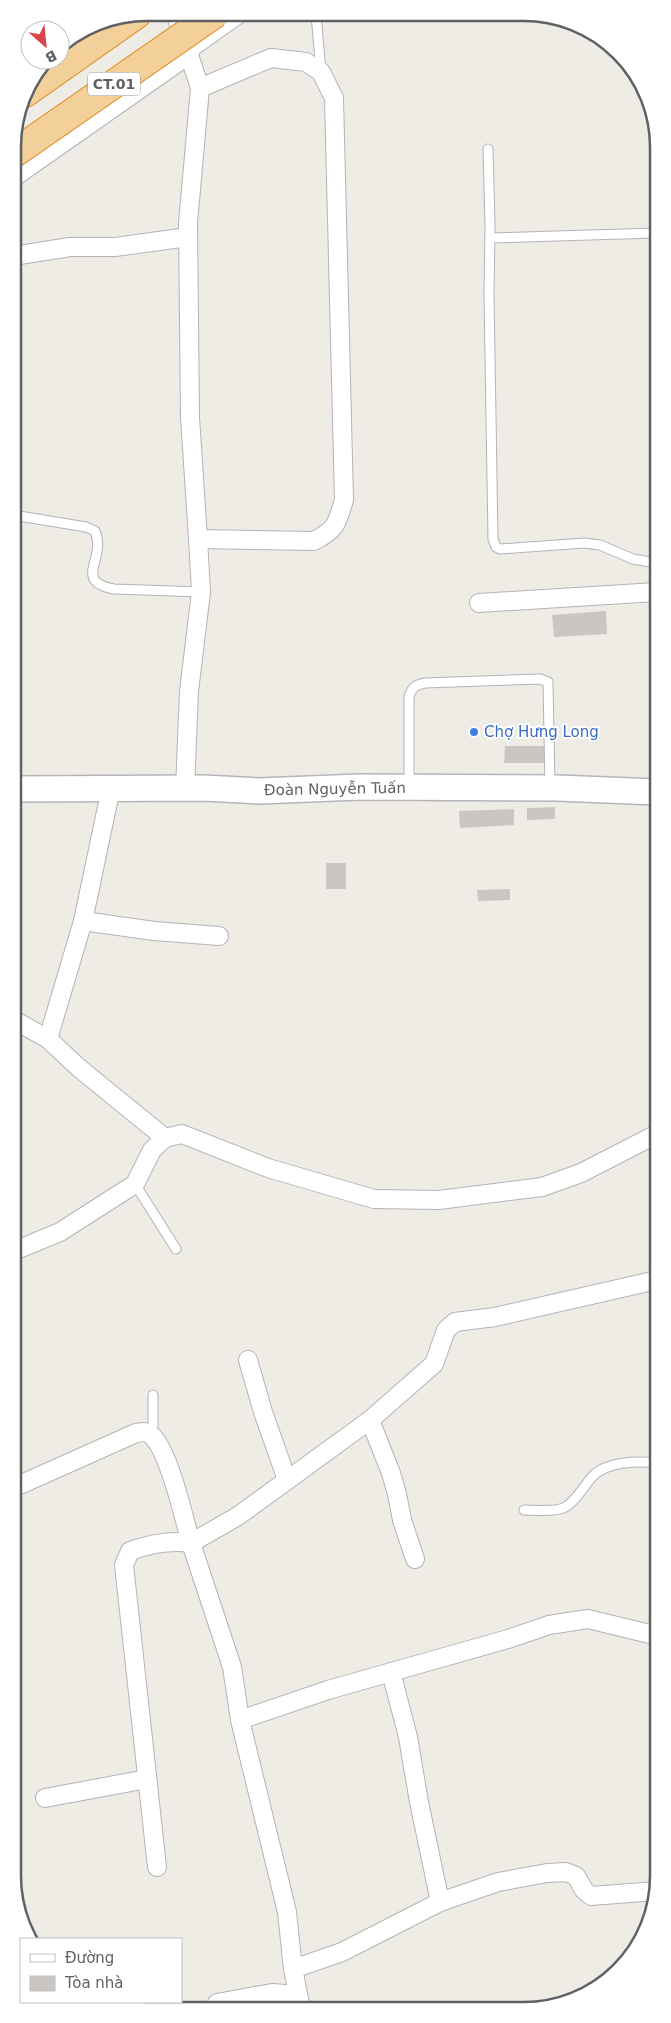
<svg xmlns="http://www.w3.org/2000/svg" width="671" height="2023" font-family="'DejaVu Sans',sans-serif">
<style>
.building{fill:#cac7c3}
.lines{fill:none;stroke-linecap:round;stroke-linejoin:round}
.service-casing{stroke:#b1b4b7;stroke-width:11}
.minor-casing{stroke:#b1b4b7;stroke-width:20}
.secondary-casing{stroke:#b3b6b9;stroke-width:28}
.motorway-casing{stroke:#de8617;stroke-width:30}
.service{stroke:#fff;stroke-width:9}
.minor{stroke:#fff;stroke-width:18}
.secondary{stroke:#fff;stroke-width:25}
.motorway{stroke:#f3d099;stroke-width:28}
.motorway-bridge-casing{stroke:#de8617;stroke-width:30;stroke-linecap:butt}
.motorway-bridge{stroke:#f3d099;stroke-width:28}
.shop-dot{fill:#3f7fe0;stroke:#fff;stroke-width:2}
.labels{text-anchor:middle;stroke-width:4;stroke-linejoin:round;paint-order:stroke}
.shield{fill:#fff;stroke:#8e9193;stroke-width:1}
.shield-label{font-size:14px;font-weight:bold;fill:#5e6265}
.shop-label{font-size:15px;fill:#366cbe;stroke:#fff;text-anchor:start}
.street-label{font-size:15px;fill:#5e6265;stroke:#fff}
.rim{fill:none;stroke:#5e6265;stroke-width:2.5}
</style>
<rect width="100%" height="100%" fill="#efece6"/>
<g class="building">
<polygon points="606,611 607,634 554,637 552,615"/>
<polygon points="505,746 547,746 546,763 504,763"/>
<polygon points="555,807 555,819 527,820 527,808"/>
<polygon points="514,809 514,825 460,828 459,811"/>
<rect x="326" y="863" width="20" height="26"/>
<polygon points="510,889 510,900 478,901 477,890"/>
</g>
<g class="lines">
<g class="service-casing">
<g id="service">
<polyline points="316,14 321,72"/>
<polyline points="190,54 248,13"/>
<polyline points="488,149 490,226 489,295 493,539 496,547 500,549 584,543 600,545 633,559 656,563"/>
<polyline points="490,238 656,233"/>
<path d="M13 515 86 527 95 531C107 559 72 581 114 589L201 592"/>
<path d="M409 786V697C412 687 415 685 425 683L540 679 548 682 550 786"/>
<polyline points="135,1184 176,1249"/>
<polyline points="150,1434 153,1426 153,1395"/>
<path d="M524 1510C534 1510 556 1512 563 1508 574 1504 584 1486 592 1477 606 1461 638 1461 658 1463"/>
</g>
</g>
<g class="minor-casing">
<g id="minor">
<path d="M175 13 200 88 188 223 190 417 198 539 314 541C337 529 337 523 344 500L334 98 321 72 306 62 271 58 200 88"/>
<polyline points="13,178 190,54"/>
<polyline points="13,256 70,247 115,247 188,237"/>
<polyline points="479,603 656,592"/>
<polyline points="111,788 83,921 48,1039 79,1068 165,1138"/>
<polyline points="185,789 189,691 201,592 198,539"/>
<polyline points="83,921 154,931 219,936"/>
<polyline points="14,1020 48,1039"/>
<polyline points="14,1251 60,1232 135,1184 152,1150 165,1138 182,1134 268,1168 374,1199 439,1200 542,1187 581,1173 657,1134"/>
<polyline points="248,1360 263,1412 287,1480"/>
<polyline points="370,1420 391,1473 397,1494 402,1520 415,1559"/>
<path d="M15 1487 136 1433C142 1432 147 1431 151 1435 169 1450 184 1519 191 1543 170 1540 150 1544 130 1551L124 1565 157 1867"/>
<polyline points="391,1672 408,1737 419,1802 440,1902"/>
<polyline points="240,1720 328,1690 508,1639 549,1625 588,1619 658,1636"/>
<polyline points="45,1798 147,1779"/>
<polyline points="293,1969 342,1952 440,1902 498,1882 547,1873 566,1872 576,1876 584,1890 591,1896 657,1891"/>
<polyline points="217,2003 272,1993 297,1995"/>
<polyline points="301,2008 293,1969 287,1912 240,1720 232,1667 191,1543 238,1516 370,1420 434,1364 446,1330 455,1322 495,1317 657,1280"/>
</g>
</g>
<g class="secondary-casing">
<polyline id="secondary" points="14,789 204,788 259,791 359,787 557,788 657,792"/>
</g>
<g class="motorway-casing">
<polyline id="motorway" points="25,93 137,14"/>
</g>
<use href="#service" class="service"/>
<use href="#minor" class="minor"/>
<use href="#secondary" class="secondary"/>
<use href="#motorway" class="motorway"/>
<g class="motorway-bridge-casing">
<polyline id="motorway-bridge" points="13,154 216,13"/>
</g>
<use href="#motorway-bridge" class="motorway-bridge"/>
</g>
<circle class="shop-dot" cx="474" cy="732" r="5"/>
<g class="labels">
<rect class="shield" x="88" y="72.5" width="52" height="23" rx="4"/>
<g class="shield-label">
<text x="114" y="89">CT.01</text>
</g>
<g class="shop-label">
<text x="484" y="737">Chợ Hưng Long</text>
</g>
<g class="street-label">
<text transform="translate(335 789) rotate(-1)" y="5">Đoàn Nguyễn Tuấn</text>
</g>
</g>
<path d="M0 0H671V2023H0ZM147 21H524A126 126 0 0 1 650 147V1876A126 126 0 0 1 524 2002H147A126 126 0 0 1 21 1876V147A126 126 0 0 1 147 21Z" fill="#fff" fill-rule="evenodd"/>
<path class="rim" d="M147 21H524A126 126 0 0 1 650 147V1876A126 126 0 0 1 524 2002H147A126 126 0 0 1 21 1876V147A126 126 0 0 1 147 21Z"/>
<rect x="20" y="1938" width="162" height="65" fill="#ffffff" stroke="#bfc0c1"/>
<rect x="30" y="1954" width="25" height="8" fill="#ffffff" stroke="#bfc0c1"/>
<text x="65" y="1963" font-size="15" fill="#5e6265">Đường</text>
<rect x="30" y="1976" width="25" height="15" fill="#cac7c3" stroke="#bfc0c1"/>
<text x="65" y="1988" font-size="15" fill="#5e6265">Tòa nhà</text>
<g transform="translate(45 45) rotate(153)"><circle r="24" fill="#ffffff" stroke="#bfc0c1"/>
<path d="M0-4L9 19L0 12L-9 19Z" fill="#d9434a"/>
<text y="-8" font-size="14" font-weight="bold" text-anchor="middle" fill="#5e6265">B</text>
</g>
</svg>
